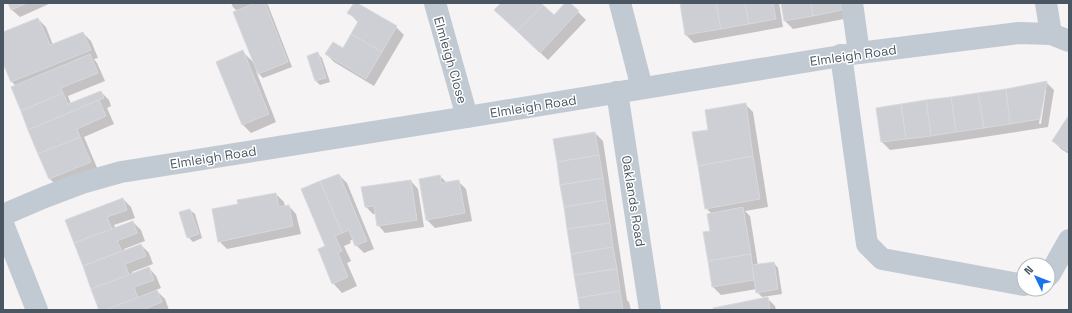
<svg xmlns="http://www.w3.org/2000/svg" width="1072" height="313" font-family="'Space Grotesk',sans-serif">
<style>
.shadow{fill:#0003;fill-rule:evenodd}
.building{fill:#cdcfd5;stroke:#d7d9de}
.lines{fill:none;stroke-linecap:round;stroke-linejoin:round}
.minor{stroke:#c1cad2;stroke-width:22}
.labels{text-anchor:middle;stroke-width:3;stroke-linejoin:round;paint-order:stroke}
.street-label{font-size:13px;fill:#4a5661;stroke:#fff}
</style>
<rect width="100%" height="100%" fill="#f5f3f3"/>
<g class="shadow">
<polygon points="9,3 51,3 20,17 12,10"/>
<polygon points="231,3 266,3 268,5 292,67 263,78 256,71 276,122 251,133 243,125 218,62 243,52 254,63 237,11 233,7"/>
<polygon points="355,3 396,27 404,35 374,86 334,62 326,54 343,49 359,23 349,13"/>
<polygon points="502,3 539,3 554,17 566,3 569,3 586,20 548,60 504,18"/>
<polygon points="681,3 779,3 783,27 694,43 686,35"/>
<polygon points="782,3 846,3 849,18 793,29 785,21"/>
<polygon points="38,19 46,27 53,45 83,33 91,41 98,58 94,59 97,63 105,81 68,96 71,104 101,92 109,100 111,106 107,108 114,124 84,137 98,170 58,187 50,179 12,88 16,86 12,82 3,60 3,33"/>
<polygon points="318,54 322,58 330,82 320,85 316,81 308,57"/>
<path d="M1046 82 1054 90 1048 127 964 140 890 150 882 142 878 108 979 94ZM1044 90H1046L1041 124H1039Z"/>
<polygon points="745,104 753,112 768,207 745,211 750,216 758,266 774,263 778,268 782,294 762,297 757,292 757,289 721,295 713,287 711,232 712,214 706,208 709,131"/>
<polygon points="1069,117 1069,154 1061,149 1053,141"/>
<polygon points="595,133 603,141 627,300 629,302 631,310 581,310"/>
<polygon points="339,175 347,183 374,249 364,253 356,245 353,239 350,241 351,243 344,246 351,261 347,263 357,286 342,293 333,283 326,246"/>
<polygon points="440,176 447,183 458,181 466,189 472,221 435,228 427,220"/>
<polygon points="411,181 418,189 424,227 385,233 378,225 376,214 373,214 366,207"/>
<polygon points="276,194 284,202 285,207 289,206 296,214 301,234 227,249 219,241"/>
<polygon points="123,199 131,207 135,218 114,225 116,229 133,222 141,230 145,241 124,249 125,251 141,245 149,253 153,264 132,272 133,275 149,268 156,276 161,288 156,290 165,299 169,310 100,310 67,220"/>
<polygon points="190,210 195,214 202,238 193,242 188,237"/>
<polygon points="767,298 775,306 776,310 714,310"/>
</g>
<g class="building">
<polygon points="8,3 27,3 11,10"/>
<polygon points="255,3 265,3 288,62 258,74 233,12"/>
<polygon points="354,3 357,3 397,26 382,52 351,34 359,20 347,13"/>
<polygon points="501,3 541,3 543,5 517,31 494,10"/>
<polygon points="565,3 570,3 579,11 540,53 517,31 543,5 554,15"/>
<polygon points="680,3 716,3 721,29 685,35"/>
<polygon points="716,3 745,3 749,24 721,29"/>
<polygon points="745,3 773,3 776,19 749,24"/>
<polygon points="781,3 811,3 813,16 784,21"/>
<polygon points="811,3 840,3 842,10 813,16"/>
<polygon points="38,18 50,45 83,32 91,50 11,82 3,63 3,32"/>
<polygon points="351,34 382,52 366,79 325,54 333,42 343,48"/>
<polygon points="243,50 269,114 242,125 216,62"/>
<polygon points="318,52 326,78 315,81 307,56"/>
<polygon points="90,54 98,73 61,88 63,93 21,111 11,87"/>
<polygon points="1047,81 1040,119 1010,124 1006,89"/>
<polygon points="1006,89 1010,124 984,128 978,93"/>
<polygon points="101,91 104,98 28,130 21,111 63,93 68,104"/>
<polygon points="978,93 984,128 956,132 951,97"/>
<polygon points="951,97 956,132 931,136 926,100"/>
<polygon points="99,100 106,116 77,129 80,137 38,154 28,130"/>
<polygon points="926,100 931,136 906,139 901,104"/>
<polygon points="746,103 753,156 698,166 692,132 708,130 705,110"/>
<polygon points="901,104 906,139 881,142 876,108"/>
<polygon points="1069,115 1069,152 1052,141"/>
<polygon points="595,132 599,155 557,162 553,139"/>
<polygon points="80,137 91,162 49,179 38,154"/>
<polygon points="599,155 603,178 560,185 557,162"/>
<polygon points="753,156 760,199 705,209 698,166"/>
<polygon points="339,174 367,241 355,246 349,230 342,233 320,181"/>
<polygon points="440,175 441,183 459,180 465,213 426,220 419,179"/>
<polygon points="603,178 606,200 564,207 560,185"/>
<polygon points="411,180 417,220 377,226 374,206 365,207 361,187"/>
<polygon points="320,181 342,233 335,236 342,251 338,253 348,277 332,284 318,249 325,246 301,189"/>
<polygon points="276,193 279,207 289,205 293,226 218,242 212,209 238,204 237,200"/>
<polygon points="123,198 127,210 107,217 112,229 74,243 65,220"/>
<polygon points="606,200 610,223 567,229 564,207"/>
<polygon points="743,207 751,254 708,261 703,232 710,231 707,214"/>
<polygon points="190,209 199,234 187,238 179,212"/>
<polygon points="133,221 137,233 117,241 122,251 83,266 74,243"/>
<polygon points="610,223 613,247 571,254 567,229"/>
<polygon points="141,244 146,256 125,264 129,275 91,289 83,266"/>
<polygon points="613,247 617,269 574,275 571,254"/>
<polygon points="751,254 754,280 712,287 708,261"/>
<polygon points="774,262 778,289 756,293 752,265"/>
<polygon points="149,267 154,280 134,287 138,298 105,310 99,310 91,289"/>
<polygon points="617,269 620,291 578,298 574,275"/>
<polygon points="157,290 162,302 142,310 105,310"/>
<polygon points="620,291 623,310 580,310 578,298"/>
<polygon points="768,297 770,310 713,310 713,308"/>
</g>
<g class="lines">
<g class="minor">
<polyline points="435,3 467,117"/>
<polyline points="620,3 642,88"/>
<polyline points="852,3 859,53"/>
<polyline points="1046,3 1051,34"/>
<polyline points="841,55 867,244 882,259 1024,285"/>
<polyline points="617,92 650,310"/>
<polyline points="3,215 45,197 82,183 121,172 467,117 859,53 1019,33 1051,34 1069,41"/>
<polyline points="3,224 37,310"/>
<polyline points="1048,276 1050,274 1069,240"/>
</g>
</g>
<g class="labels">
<g class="street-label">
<text transform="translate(853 55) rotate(-8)" y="5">Elmleigh Road</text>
<text transform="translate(451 60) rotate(74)" y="5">Elmleigh Close</text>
<text transform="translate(533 106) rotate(-9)" y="5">Elmleigh Road</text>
<text transform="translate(213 157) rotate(-9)" y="5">Elmleigh Road</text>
<text transform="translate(634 201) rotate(81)" y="5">Oaklands Road</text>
</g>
</g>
<rect width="1072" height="313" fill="none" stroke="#4a5661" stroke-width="8"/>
<g transform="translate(1036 277) rotate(313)"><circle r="19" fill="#ffffff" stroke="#b7bbc0"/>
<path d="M0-3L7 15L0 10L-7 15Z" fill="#1a73e8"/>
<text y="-6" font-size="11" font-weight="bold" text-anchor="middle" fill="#4a5661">N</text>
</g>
</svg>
